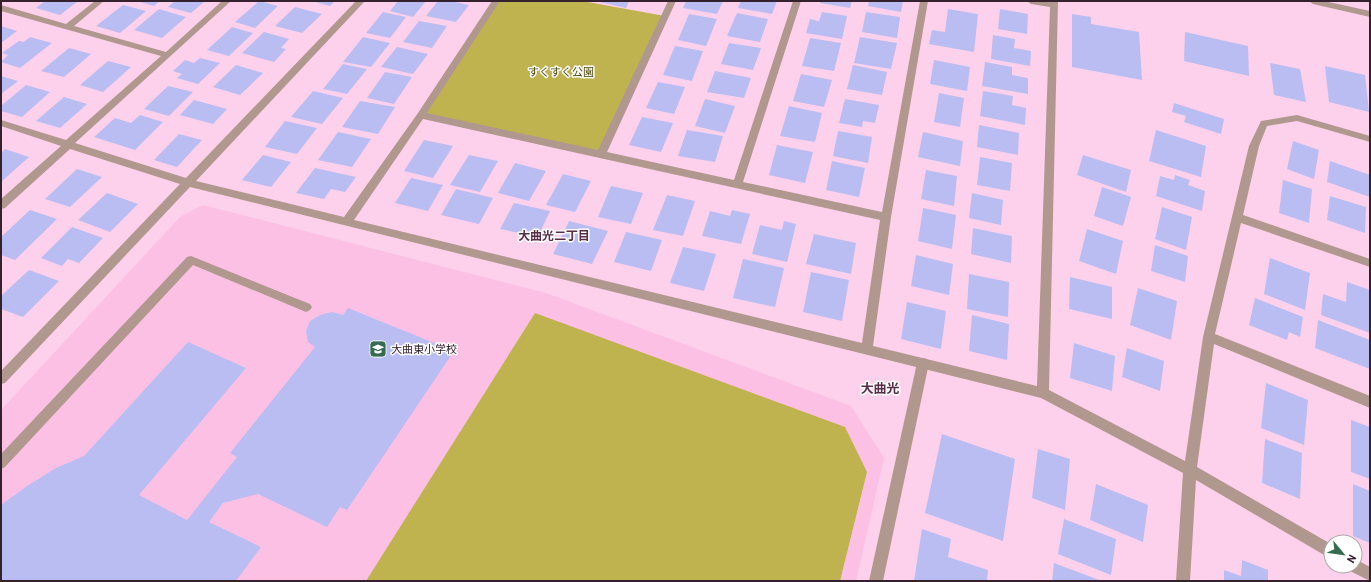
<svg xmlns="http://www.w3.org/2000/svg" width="1371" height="582" font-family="Barlow,'Noto Sans JP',sans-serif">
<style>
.built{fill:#fdc0e5}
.green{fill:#bfb350}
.building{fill:#babdf2}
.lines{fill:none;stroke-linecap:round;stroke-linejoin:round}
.service{fill:#b1988e;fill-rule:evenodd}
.minor{fill:#b1988e;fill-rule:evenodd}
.tertiary{fill:#b1988e;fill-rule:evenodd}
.labels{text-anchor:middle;stroke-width:3;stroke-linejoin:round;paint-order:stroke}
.park-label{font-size:11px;fill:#4c4405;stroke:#fff}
.poi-label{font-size:11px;fill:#35212d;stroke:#fff;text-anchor:start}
.neighbourhood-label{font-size:12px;font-weight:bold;fill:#582d49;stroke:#fff}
.quarter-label{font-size:13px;font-weight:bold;fill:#582d49;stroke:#fff}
</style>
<rect width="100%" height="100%" fill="#fdd1eb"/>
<polygon class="built" points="203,205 546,293 851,406 884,458 856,581 1,581 1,410 180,217"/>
<g class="green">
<polygon points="499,1 582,1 665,16 602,153 421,115"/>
<polygon points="535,313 845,427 867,472 840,581 366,581"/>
</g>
<g class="building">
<polygon points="45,1 78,1 60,15 36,8"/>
<polygon points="137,1 160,1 154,6"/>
<polygon points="175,1 205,1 191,13 168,7"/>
<polygon points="259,1 278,6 255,28 235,22"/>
<polygon points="312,1 335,1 330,6"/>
<polygon points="398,1 426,1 413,17 390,11"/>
<polygon points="438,1 450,1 469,5 456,22 426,16"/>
<polygon points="595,1 629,1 626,8"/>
<polygon points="686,1 723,1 717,14 683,8"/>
<polygon points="741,1 777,1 772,14 738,8"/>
<polygon points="821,1 852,1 850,8 820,3"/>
<polygon points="869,1 903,1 901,12 868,6"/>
<polygon points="123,5 146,11 120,33 96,26"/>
<polygon points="295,7 322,14 302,33 275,26"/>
<polygon points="159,9 186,17 162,38 134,30"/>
<polygon points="948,9 978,14 974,52 929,44 932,30 945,32"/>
<polygon points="1000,9 1028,14 1027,34 998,29"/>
<polygon points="383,12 406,17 390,38 366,33"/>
<polygon points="822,12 847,16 842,39 806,33 810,19 819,21"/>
<polygon points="866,12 900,17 897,38 862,32"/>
<polygon points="737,13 768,19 760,42 727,36"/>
<polygon points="689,14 717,19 706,46 678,40"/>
<polygon points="1072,14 1091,17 1091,24 1139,32 1142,80 1072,67"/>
<polygon points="419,21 447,26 432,48 403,42"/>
<polygon points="1,26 17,31 1,43"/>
<polygon points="232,27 253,33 229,56 207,50"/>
<polygon points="264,32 289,39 281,48 286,49 274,62 242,53"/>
<polygon points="1185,32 1248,46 1249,76 1184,61"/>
<polygon points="993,35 1015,39 1014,48 1031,51 1030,66 991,59"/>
<polygon points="30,37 52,43 20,68 1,62 8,55 2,53 19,41 24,42"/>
<polygon points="363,37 390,43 371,67 343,62"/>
<polygon points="860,37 897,43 891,69 854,63"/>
<polygon points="810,38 841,43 834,71 802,66"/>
<polygon points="729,43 761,48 753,70 721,64"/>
<polygon points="675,46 703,51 692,81 663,75"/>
<polygon points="397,47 428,54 413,74 381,67"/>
<polygon points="69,48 91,54 64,77 41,71"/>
<polygon points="200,58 220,63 198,84 177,78 182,74 173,71 185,60 194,63"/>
<polygon points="934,60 970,67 967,91 930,84"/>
<polygon points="108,61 131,67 103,92 80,85"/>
<polygon points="985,62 1012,67 1012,75 1028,78 1028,94 982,86"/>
<polygon points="1270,63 1300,69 1306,102 1274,95"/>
<polygon points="343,64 367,69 347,94 323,89"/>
<polygon points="236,65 263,73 240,95 213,87"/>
<polygon points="853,65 887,72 882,95 847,89"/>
<polygon points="1325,66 1365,75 1369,112 1329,102"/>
<polygon points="715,71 751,78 744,98 707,92"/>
<polygon points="385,72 412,77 394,104 367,98"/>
<polygon points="801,74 832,80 824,107 793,101"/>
<polygon points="1,76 18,81 1,94"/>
<polygon points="658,82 685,87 674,114 646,108"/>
<polygon points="26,85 50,92 22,117 1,111 1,106"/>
<polygon points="168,86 193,92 169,116 144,109"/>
<polygon points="313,91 343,98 322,124 291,117"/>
<polygon points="983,91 1013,96 1012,105 1026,108 1025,125 980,116"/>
<polygon points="939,93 964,98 960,127 934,122"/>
<polygon points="64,97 87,104 60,128 36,121"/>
<polygon points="705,99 735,106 725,133 695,126"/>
<polygon points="845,99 879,105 875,123 863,121 862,127 839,123"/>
<polygon points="194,100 227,109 213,124 180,115"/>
<polygon points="360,101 395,107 378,134 342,127"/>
<polygon points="1174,103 1224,119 1221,134 1184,122 1186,116 1172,112"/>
<polygon points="789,106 822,113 815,142 780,136"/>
<polygon points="140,115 163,122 135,150 94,137 115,118 131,123"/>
<polygon points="642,117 673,123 661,152 629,145"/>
<polygon points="285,121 317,128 297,154 265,147"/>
<polygon points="979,125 1019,133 1018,155 977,147"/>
<polygon points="687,130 723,136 715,162 678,156"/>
<polygon points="1156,130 1206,146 1201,177 1149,161"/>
<polygon points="838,131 872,137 868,163 833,156"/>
<polygon points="338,132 371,139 352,167 318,160"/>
<polygon points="923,132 963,141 960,166 918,157"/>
<polygon points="179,134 202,140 177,167 154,160"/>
<polygon points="424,140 453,146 433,178 404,171"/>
<polygon points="1293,141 1319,150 1314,179 1287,169"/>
<polygon points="777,145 813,152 805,183 769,175"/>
<polygon points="5,149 29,157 1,182 1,153"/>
<polygon points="263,155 291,162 271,187 242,180"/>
<polygon points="469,155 498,161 480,192 450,185"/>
<polygon points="1083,155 1131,170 1126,192 1077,175"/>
<polygon points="980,157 1012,163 1010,191 977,185"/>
<polygon points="832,161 865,168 859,197 826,190"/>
<polygon points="1330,161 1370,175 1370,197 1327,182"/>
<polygon points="515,163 546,171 529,201 498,193"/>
<polygon points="315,168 356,177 345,192 331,189 324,199 296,193"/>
<polygon points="77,169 102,177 70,207 45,199"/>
<polygon points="926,170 957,176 954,206 921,199"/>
<polygon points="563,174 591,181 575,212 546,205"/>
<polygon points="1175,175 1190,180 1188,185 1205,191 1202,211 1156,196 1160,176 1174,180"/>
<polygon points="411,178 443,185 428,211 395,203"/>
<polygon points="1283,180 1312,189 1309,223 1279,213"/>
<polygon points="611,186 643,193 631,224 598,217"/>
<polygon points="1102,187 1131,197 1123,226 1094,216"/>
<polygon points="456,189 493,198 479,224 441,215"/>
<polygon points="107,193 138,204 110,232 78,220"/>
<polygon points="972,193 1003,200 1001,225 969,218"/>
<polygon points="667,195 695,201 683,236 653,230"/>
<polygon points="1330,196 1366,207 1365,233 1327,220"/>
<polygon points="514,203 550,211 538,237 500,229"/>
<polygon points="1162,207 1192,217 1186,250 1155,239"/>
<polygon points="923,208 956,215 952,249 918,241"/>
<polygon points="30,210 57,219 15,260 1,255 1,237"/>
<polygon points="732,210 750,214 741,244 702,236 710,211 730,216"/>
<polygon points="569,221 608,231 592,264 553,254"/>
<polygon points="784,221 796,224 787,262 752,254 760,225 782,230"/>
<polygon points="72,227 103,238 79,263 68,259 62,266 41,258"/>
<polygon points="973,228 1012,236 1011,263 971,254"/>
<polygon points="1087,229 1123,241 1116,274 1079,261"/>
<polygon points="626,232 662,240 651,271 614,262"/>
<polygon points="814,234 856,243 851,274 806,264"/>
<polygon points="1155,245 1188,256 1185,282 1151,271"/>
<polygon points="683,247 716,254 704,291 670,283"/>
<polygon points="916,255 953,264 949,295 911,286"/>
<polygon points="1270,258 1310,273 1305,310 1264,294"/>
<polygon points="743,259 784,268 775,307 733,298"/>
<polygon points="29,270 59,281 23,317 1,309 1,296"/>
<polygon points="811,272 849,280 842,321 803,312"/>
<polygon points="969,274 1009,282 1008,317 967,309"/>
<polygon points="1070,277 1112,287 1112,319 1069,309"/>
<polygon points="1347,282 1370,290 1370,333 1321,315 1323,294 1346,302"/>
<polygon points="1138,288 1177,301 1171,340 1130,325"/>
<polygon points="1255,298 1303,317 1300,337 1289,332 1287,340 1249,325"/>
<polygon points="907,302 946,311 941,349 901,339"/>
<polygon points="348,308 454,351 347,510 340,507 327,527 258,494 223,503 209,522 261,547 236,581 1,581 1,505 27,486 56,468 84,456 188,342 246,368 139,495 187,520 237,457 230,453 315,347 308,342 306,331 310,321 320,315 332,312 343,315"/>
<polygon points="972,315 1009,324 1007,360 969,351"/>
<polygon points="1318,320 1370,340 1370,369 1315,348"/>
<polygon points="1074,343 1115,356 1112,391 1070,378"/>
<polygon points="1127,348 1164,361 1160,391 1122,377"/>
<polygon points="1266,383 1308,400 1304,445 1261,428"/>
<polygon points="1351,420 1370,427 1370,479 1351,472"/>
<polygon points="942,434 1015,459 1003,541 925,513"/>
<polygon points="1265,439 1302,453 1300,499 1262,483"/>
<polygon points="1038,449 1070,459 1065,510 1032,498"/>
<polygon points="1096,484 1148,505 1143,542 1090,520"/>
<polygon points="1353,484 1370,491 1370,543 1353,536"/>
<polygon points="1064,519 1116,539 1111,575 1058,554"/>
<polygon points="922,529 951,539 948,557 988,570 987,581 914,581"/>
<polygon points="1242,560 1268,570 1268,581 1224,581 1224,570 1241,576"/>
<polygon points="1054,563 1102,581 1052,581"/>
</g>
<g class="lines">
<g class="service">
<polygon points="191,256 310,304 312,307 310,310 306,312 193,265 5,467 1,469 1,454 187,257"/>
<polygon points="923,358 927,359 929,363 883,581 869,581 917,363 919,359"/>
</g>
<g class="minor">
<path d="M95 1H104L74 26 166 52 222 1H231L75 143 186 178 356 1H365L196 181 344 217 418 113 492 1H500L427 113 598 150 668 1H676L607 152 734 180 793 1H801L743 182 882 212 920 1H928L891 217 873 346 1037 386 1050 7 1031 4 1027 1H1058L1049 390 1185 461 1203 337 1249 146 1261 121 1297 115 1370 136V142L1297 121 1267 126 1259 146 1243 215 1370 259V267L1241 223 1215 334 1370 396V408L1214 344 1197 467 1331 544V559L1196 480 1190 581H1176L1183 473 1041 398 190 187 5 383 1 384V371L180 184 70 149 5 208 1 209V199L61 146 1 126V120L66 140 161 56 1 11V5L66 24ZM423 119 880 220 862 343 354 220Z"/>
<polygon points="1355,559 1370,567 1370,581 1350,571 1348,566 1355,566"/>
</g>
<polygon class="tertiary" points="1309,1 1324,1 1370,11 1370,17 1313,4"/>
</g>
<defs>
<g id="school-square" transform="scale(0.9)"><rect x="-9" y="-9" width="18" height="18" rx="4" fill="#346b51" stroke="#fff"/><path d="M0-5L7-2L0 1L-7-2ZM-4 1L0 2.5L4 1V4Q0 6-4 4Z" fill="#fff"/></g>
</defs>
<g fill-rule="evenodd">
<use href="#school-square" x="378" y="349"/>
</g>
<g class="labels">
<g class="park-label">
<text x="561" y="76">すくすく公園</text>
</g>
<g class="poi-label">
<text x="391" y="353">大曲東小学校</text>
</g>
<g class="neighbourhood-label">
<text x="554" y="240">大曲光二丁目</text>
</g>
<g class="quarter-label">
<text x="880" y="393">大曲光</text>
</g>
</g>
<rect width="1371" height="582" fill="none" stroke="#35212d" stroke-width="4"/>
<g transform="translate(1343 554) rotate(119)"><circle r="19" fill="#ffffff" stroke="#aea6ab"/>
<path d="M0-3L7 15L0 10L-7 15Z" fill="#346b51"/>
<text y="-6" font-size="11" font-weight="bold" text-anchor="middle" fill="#35212d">N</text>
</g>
</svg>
